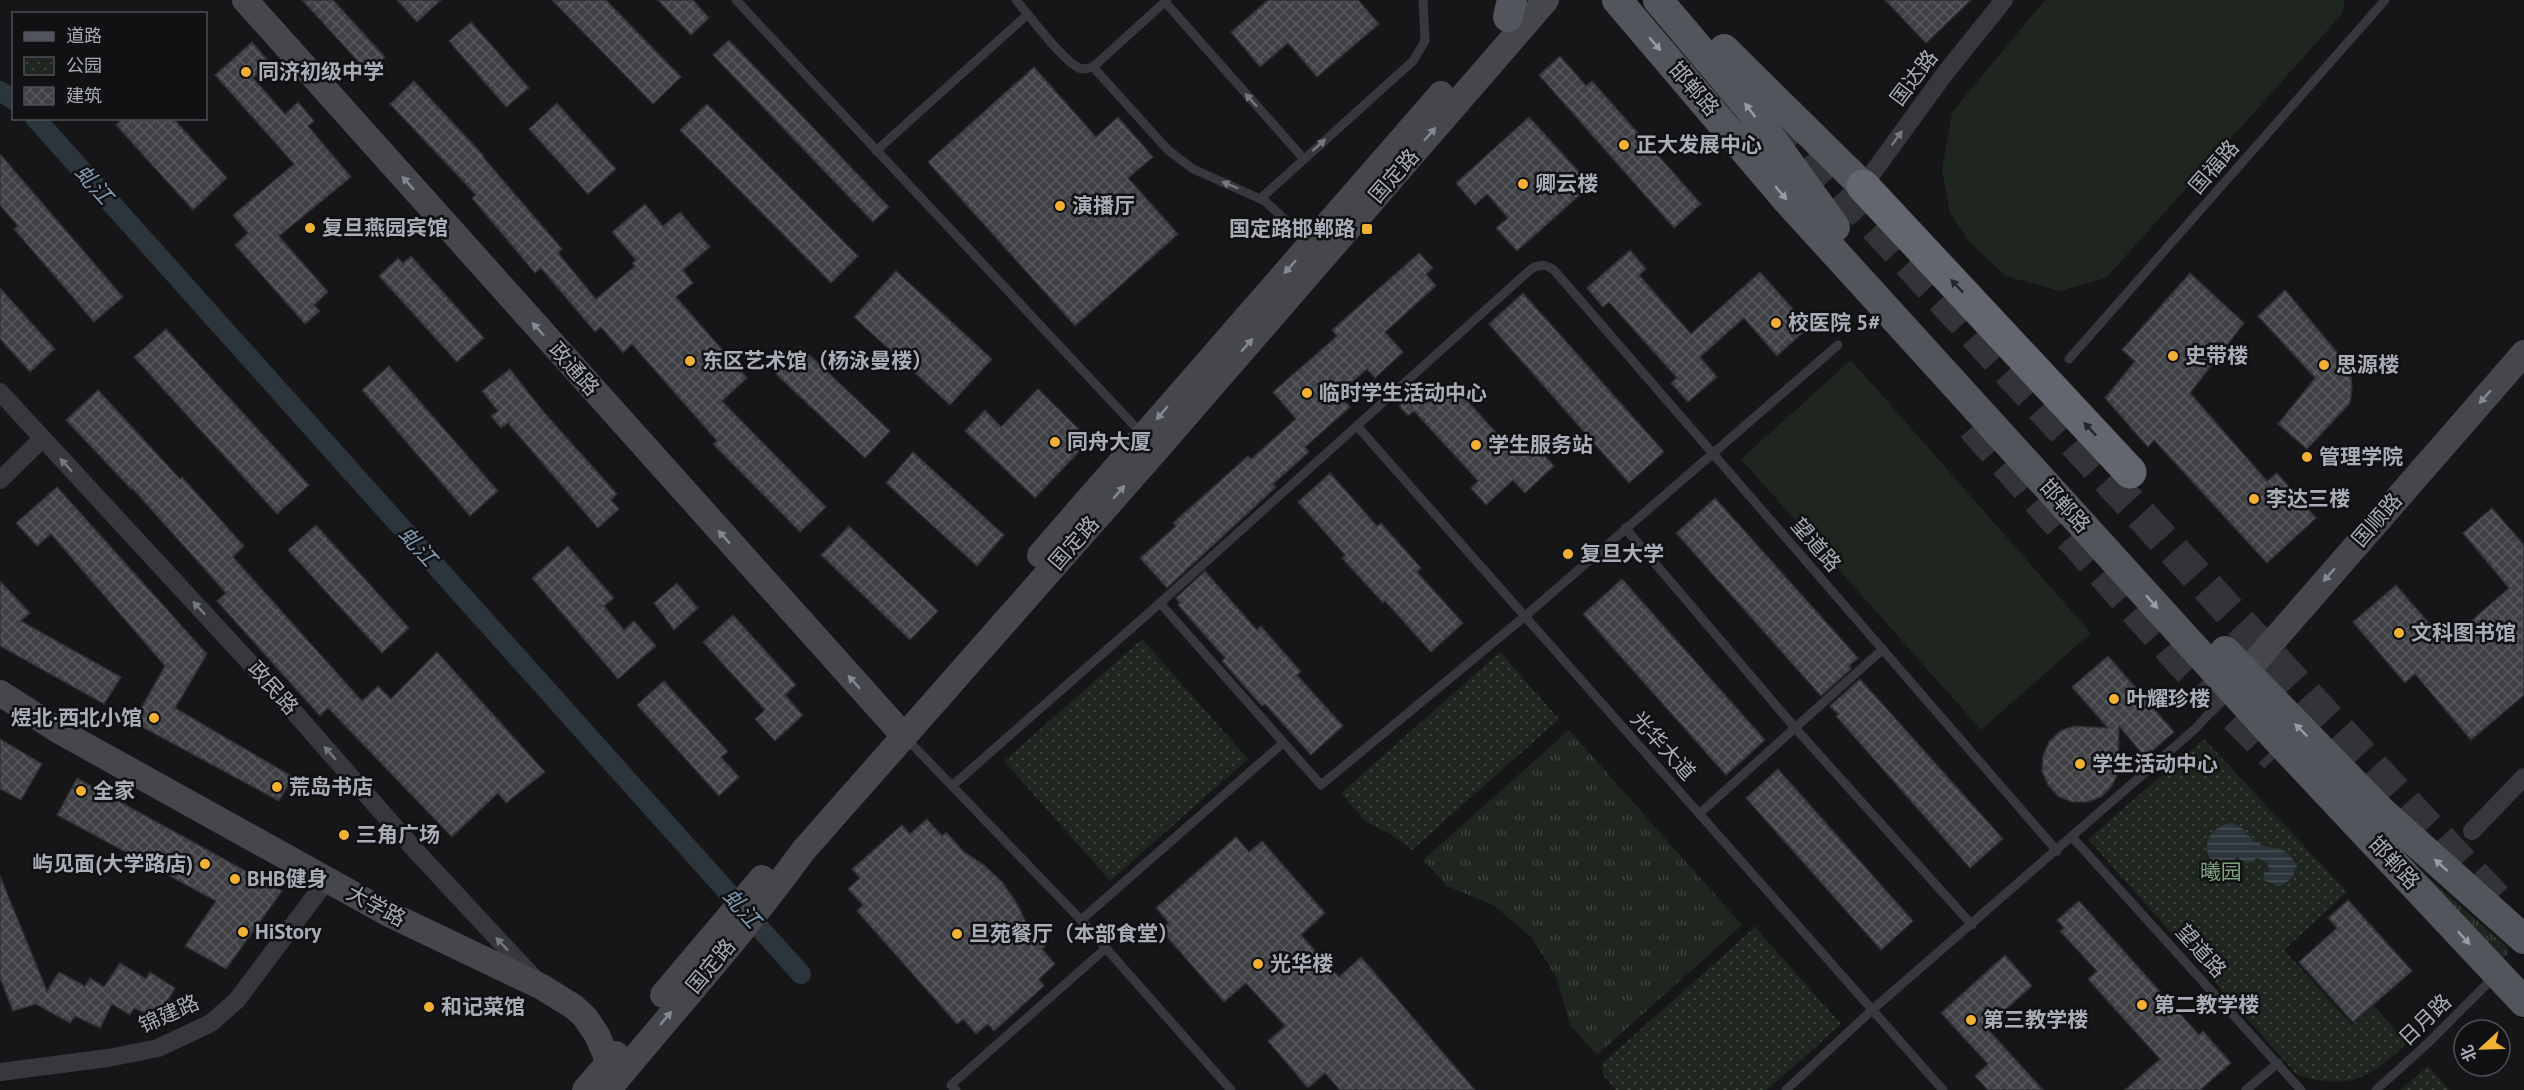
<svg xmlns="http://www.w3.org/2000/svg" width="2524" height="1090" font-family="'PT Sans','Noto Sans SC',sans-serif">
<style>
.grass{fill:url(#grass-tufts)}
.park{fill:url(#park-dots)}
.pitch{fill:#1e261f}
.water{fill:url(#water-rules)}
.lines{fill:none;stroke-linecap:round;stroke-linejoin:round}
.canal{stroke:#2c353c;stroke-width:20}
.building{fill:url(#building-cross-hatch);stroke:#303034;stroke-width:1.5}
.highway-tunnel{stroke:#333438;stroke-width:33;stroke-dasharray:33 16;stroke-linecap:butt}
.lane{stroke:#37383d;stroke-width:9}
.street{stroke:#37383d;stroke-width:18}
.secondary{stroke:#45474d;stroke-width:26}
.primary{stroke:#53555c;stroke-width:30}
.highway{stroke:#63666e;stroke-width:33}
.oneway{fill:#979ba6}
.oneway2{fill:#757881}
.oneway3{fill:#858993}
.oneway4{fill:#26262a}
.poi-dot{fill:#f2b134;stroke:#111113;stroke-width:2}
.labels{text-anchor:middle;stroke-width:5;stroke-linejoin:round;paint-order:stroke}
.poi-label{font-size:21px;font-weight:bold;fill:#a8adb8;stroke:#111113;text-anchor:start}
.street-label{font-size:21px;fill:#a8adb8;stroke:#111113}
.park-label{font-size:21px;fill:#7fa381;stroke:#111113}
.water-label{font-size:22px;font-style:italic;fill:#7f9bb3;stroke:#111113}
</style>
<defs>
<pattern id="grass-tufts" width="24" height="20" patternUnits="userSpaceOnUse" patternTransform="scale(1.5)"><rect width="24" height="20" fill="#1e261f"/><path d="M3 7l-1-3M5 7V3M7 7l1-3M15 17l-1-3M17 17v-4M19 17l1-3" fill="none" stroke="#3c433d"/></pattern>
<pattern id="park-dots" width="8" height="8" patternUnits="userSpaceOnUse" patternTransform="scale(1.5)"><rect width="8" height="8" fill="#1e261f"/><path d="M2 2h.1M6 6h.1" fill="none" stroke="#3c433d" stroke-width="1.8" stroke-linecap="round"/></pattern>
<pattern id="water-rules" width="6" height="5" patternUnits="userSpaceOnUse" patternTransform="scale(1.5)"><rect width="6" height="5" fill="#2c353c"/><path d="M0 2.5h6" fill="none" stroke="#485056"/></pattern>
<pattern id="building-cross-hatch" width="8" height="8" patternUnits="userSpaceOnUse" patternTransform="scale(1.5)"><rect width="8" height="8" fill="#404145"/><path d="M0 0l8 8M0 8l8-8" fill="none" stroke="#595a5e"/></pattern>
</defs>
<rect width="100%" height="100%" fill="#161618"/>
<g class="grass">
<polygon points="1569,730 1742,925 1597,1055 1570,1025 1557,978 1531,937 1493,905 1447,886 1423,860"/>
<polygon points="2384,831 2423,873 2507,947 2509,952 2502,960"/>
</g>
<g class="park">
<polygon points="1142,639 1248,759 1110,881 1004,761"/>
<polygon points="1500,652 1559,719 1412,850 1389,833 1366,822 1341,793"/>
<path d="M2204 739 2347 892 2284 950 2352 1025 2374 1006 2407 1043C2370 1079 2350 1090 2297 1075L2088 839Z"/>
<polygon points="1755,927 1841,1024 1767,1090 1616,1090 1603,1075 1603,1063"/>
<polygon points="2428,1066 2449,1090 2400,1090"/>
</g>
<g class="pitch">
<polygon points="2045,0 2345,0 2342,14 2106,278 2059,291 2006,276 1970,243 1950,213 1942,171 1952,112"/>
<polygon points="1851,360 2091,633 1981,730 1741,459"/>
</g>
<path class="water" d="M2229 823C2246 826 2244 834 2256 842 2274 854 2282 839 2297 866L2291 879 2280 886 2263 880 2264 874 2270 871 2266 862 2257 858 2247 864 2237 857 2226 868 2216 870C2202 849 2203 832 2229 823Z"/>
<g class="lines">
<g class="canal">
<polyline points="0,91 14,100"/>
<polyline points="35,118 801,974"/>
</g>
</g>
<g class="building">
<polygon points="302,0 333,0 385,57 369,73"/>
<polygon points="397,0 441,0 417,22"/>
<polygon points="552,0 606,0 681,77 653,104"/>
<polygon points="658,0 693,0 709,18 691,35"/>
<polygon points="1268,0 1358,0 1379,24 1317,77 1288,43 1260,67 1231,32"/>
<polygon points="1885,0 1971,0 1926,43"/>
<polygon points="471,22 529,88 506,107 449,41"/>
<polygon points="729,40 889,207 873,222 713,55"/>
<polygon points="252,42 270,63 253,78 285,114 298,102 314,121 308,126 351,177 279,236 328,292 314,305 320,311 305,324 235,245 248,233 233,215 294,164 215,75"/>
<polygon points="1560,56 1586,86 1592,81 1701,204 1674,228 1539,75"/>
<polygon points="1034,67 1096,137 1118,117 1153,157 1128,178 1178,234 1075,326 928,162"/>
<polygon points="414,81 484,156 483,157 562,249 558,253 596,299 635,266 632,263 636,260 612,232 645,204 663,226 680,212 710,247 683,270 693,283 676,297 747,378 722,401 826,507 800,532 713,444 717,441 632,344 623,353 601,327 595,332 541,268 535,273 472,198 476,195 390,104"/>
<polygon points="557,103 616,169 588,194 529,129"/>
<polygon points="707,104 858,256 831,283 680,130"/>
<polygon points="1529,117 1591,185 1517,251 1496,228 1508,218 1487,194 1475,205 1456,183"/>
<polygon points="123,118 173,118 227,178 193,210 116,125"/>
<polygon points="0,154 123,297 94,322 14,229 18,226 0,205"/>
<polygon points="1630,250 1646,269 1639,275 1691,334 1760,272 1809,327 1777,356 1744,318 1700,357 1717,377 1688,402 1671,383 1677,378 1609,302 1603,307 1587,288"/>
<polygon points="1419,253 1433,268 1426,274 1436,286 1385,332 1403,352 1375,378 1367,369 1338,394 1350,407 1305,447 1309,452 1273,484 1276,487 1167,588 1140,558 1176,526 1173,523 1248,456 1251,459 1296,419 1273,392 1337,336 1332,330"/>
<polygon points="411,256 484,338 457,362 379,276 398,258 403,263"/>
<polygon points="896,271 992,359 950,405 854,317"/>
<polygon points="2190,273 2244,323 2190,393 2267,481 2277,473 2316,518 2267,563 2154,440 2148,447 2105,398 2135,361 2122,350"/>
<polygon points="0,288 55,349 30,372 0,339"/>
<polygon points="2285,290 2341,357 2351,373 2352,389 2350,403 2307,449 2278,424 2315,378 2258,316"/>
<polygon points="1523,293 1664,452 1629,483 1489,324"/>
<polygon points="166,329 309,485 277,514 134,357"/>
<polygon points="801,347 890,431 865,458 776,374"/>
<polygon points="389,366 498,491 470,516 362,390"/>
<polygon points="510,369 542,410 617,494 611,500 619,509 598,528 508,423 501,428 491,416 498,411 482,391"/>
<polygon points="1451,383 1514,452 1529,438 1554,466 1525,493 1513,480 1486,505 1471,488 1478,481 1414,411 1408,416 1399,406 1421,385 1434,399"/>
<polygon points="1038,389 1090,440 1035,498 965,431 985,410 1001,427"/>
<polygon points="98,390 180,479 182,477 244,546 233,557 362,701 378,686 391,699 437,652 545,772 506,803 498,793 452,837 328,708 320,716 217,601 226,593 132,488 131,489 66,420"/>
<polygon points="913,452 1004,535 977,566 886,483"/>
<polygon points="1330,473 1377,526 1381,523 1421,568 1417,572 1463,623 1431,652 1385,601 1383,603 1342,558 1345,555 1298,502"/>
<polygon points="57,487 207,654 175,708 293,777 279,801 133,722 165,666 51,534 37,546 16,523"/>
<polygon points="1715,498 1858,658 1849,666 1851,669 1821,696 1676,533"/>
<polygon points="2492,508 2524,545 2524,695 2471,740 2415,674 2405,683 2353,622 2396,585 2446,643 2509,588 2463,533"/>
<polygon points="316,525 409,628 382,653 288,550"/>
<polygon points="849,526 938,611 910,640 821,555"/>
<polygon points="568,546 614,598 604,606 624,630 634,621 656,646 618,679 532,578"/>
<polygon points="1205,571 1257,630 1261,626 1301,672 1297,675 1343,726 1311,755 1265,704 1262,706 1222,661 1225,658 1178,605 1180,603 1176,598"/>
<polygon points="1622,579 1765,740 1726,775 1583,614"/>
<polygon points="0,581 30,613 21,621 121,677 104,704 0,646"/>
<polygon points="677,583 698,608 674,630 654,603"/>
<polygon points="733,615 796,685 785,695 803,715 775,741 755,719 765,710 703,642"/>
<polygon points="2108,656 2174,732 2145,757 2119,726 2118,772 2112,786 2101,797 2087,802 2072,802 2058,796 2048,785 2042,771 2043,756 2049,742 2060,731 2074,726 2108,728 2072,687"/>
<polygon points="1860,679 2003,839 1970,868 1836,716 1838,714 1830,706"/>
<polygon points="664,681 728,752 721,757 739,777 719,796 637,705"/>
<polygon points="0,739 42,764 21,800 0,789"/>
<polygon points="1778,769 1913,921 1881,950 1746,798"/>
<polygon points="77,778 282,891 226,969 185,946 216,901 57,815"/>
<polygon points="927,819 942,836 946,832 964,852 984,865 1002,882 1016,902 1027,924 1046,945 1042,949 1055,964 1039,979 1044,986 994,1031 988,1024 976,1034 963,1019 957,1024 857,911 863,905 848,889 860,878 852,869 902,825 910,834"/>
<polygon points="1236,837 1249,852 1262,841 1325,913 1301,935 1339,977 1361,957 1475,1090 1340,1090 1325,1073 1308,1088 1268,1041 1285,1026 1246,983 1224,1002 1161,930 1169,923 1156,908"/>
<polygon points="0,876 47,991 59,972 85,986 90,978 104,987 120,963 146,979 150,972 175,988 157,1019 134,1008 130,1015 112,1004 100,1028 75,1016 70,1023 36,1004 13,1011 0,978"/>
<polygon points="2348,900 2412,971 2353,1022 2299,962 2337,928 2328,918"/>
<polygon points="2079,901 2199,1035 2203,1031 2231,1063 2200,1090 2125,1090 2160,1059 2088,979 2097,971 2060,931 2064,928 2057,920"/>
<polygon points="2005,955 2032,986 1986,1027 2043,1090 1988,1090 1975,1076 1988,1064 1941,1013"/>
</g>
<g class="lines">
<g class="highway-tunnel">
<polyline points="1776,118 2426,825 2500,903"/>
<polyline points="1973,426 2181,661 2276,757"/>
</g>
<g class="lane">
<polyline points="736,0 1142,434"/>
<path d="M1016 0C1030 16 1061 59 1079 68 1084 70 1088 68 1093 67L1167 0"/>
<polyline points="1165,2 1304,159"/>
<polyline points="1093,67 1168,150 1193,169 1265,201 1309,242"/>
<polyline points="876,151 1028,14"/>
<polyline points="1260,199 1413,61 1425,41 1423,0"/>
<polyline points="2069,359 2385,0"/>
<polyline points="1357,426 1943,1090"/>
<polyline points="1625,528 1796,729 1972,925"/>
<polyline points="1160,603 1321,785 1524,617 1838,345"/>
<polyline points="905,737 1081,920 1231,1090"/>
<path d="M952 786 1160 603 1531 269C1541 264 1545 264 1554 270L2057 851"/>
<polyline points="1699,814 1883,649"/>
<polyline points="2073,838 2301,1090"/>
<polyline points="1081,920 1283,743"/>
<polyline points="956,1090 951,1085 1106,948"/>
<polyline points="1786,1090 1872,1010 2195,729 2228,693"/>
<polyline points="2246,1090 2278,1063"/>
<polyline points="2376,1090 2428,1043 2494,977"/>
</g>
<g class="street">
<polyline points="1863,186 1946,72 2004,0"/>
<polyline points="0,392 274,689 415,850 535,979"/>
<polyline points="0,480 42,439"/>
<polyline points="2472,831 2524,777"/>
<polyline points="0,1072 108,1058 158,1048 211,1023 237,1000 327,880"/>
</g>
<g class="secondary">
<polyline points="245,0 904,736"/>
<polyline points="1040,555 1441,94"/>
<polyline points="2234,686 2524,353"/>
<polyline points="0,693 61,732 387,913 542,987 574,1007 585,1017 597,1035 615,1076"/>
<polyline points="663,995 762,878"/>
<polyline points="585,1090 616,1054"/>
<path d="M608 1090C673 1011 743 934 803 851L1152 455 1546 0"/>
</g>
<g class="primary">
<polyline points="1617,0 1787,200 1879,301 2276,738 2524,1002"/>
<polyline points="1658,0 1749,108 1835,227"/>
<polyline points="1508,17 1512,0"/>
<polyline points="1724,49 1863,186"/>
<polyline points="2225,651 2382,812 2524,939"/>
</g>
<polyline class="highway" points="1863,186 2130,472"/>
</g>
<defs><path id="oneway-solid" d="M-6-.8H1V-3.2L6.5 0L1 3.2V.8H-6Z" transform="scale(1.5)"/></defs>
<g class="oneway">
<use href="#oneway-solid" transform="translate(1655 44) rotate(49)"/>
<use href="#oneway-solid" transform="translate(1750 110) rotate(-127)"/>
<use href="#oneway-solid" transform="translate(1781 193) rotate(50)"/>
<use href="#oneway-solid" transform="translate(2152 602) rotate(48)"/>
<use href="#oneway-solid" transform="translate(2301 730) rotate(-135)"/>
<use href="#oneway-solid" transform="translate(2441 865) rotate(-138)"/>
<use href="#oneway-solid" transform="translate(2464 938) rotate(47)"/>
</g>
<g class="oneway2">
<use href="#oneway-solid" transform="translate(1251 100) rotate(-132)"/>
<use href="#oneway-solid" transform="translate(1897 138) rotate(-54)"/>
<use href="#oneway-solid" transform="translate(1319 145) rotate(-42)"/>
<use href="#oneway-solid" transform="translate(1230 185) rotate(-157)"/>
<use href="#oneway-solid" transform="translate(66 465) rotate(-133)"/>
<use href="#oneway-solid" transform="translate(199 608) rotate(-133)"/>
<use href="#oneway-solid" transform="translate(330 753) rotate(-131)"/>
<use href="#oneway-solid" transform="translate(502 944) rotate(-133)"/>
</g>
<g class="oneway3">
<use href="#oneway-solid" transform="translate(1430 134) rotate(-49)"/>
<use href="#oneway-solid" transform="translate(408 183) rotate(-132)"/>
<use href="#oneway-solid" transform="translate(1290 267) rotate(132)"/>
<use href="#oneway-solid" transform="translate(538 329) rotate(-132)"/>
<use href="#oneway-solid" transform="translate(1247 345) rotate(-49)"/>
<use href="#oneway-solid" transform="translate(2485 397) rotate(131)"/>
<use href="#oneway-solid" transform="translate(1162 413) rotate(130)"/>
<use href="#oneway-solid" transform="translate(1119 492) rotate(-49)"/>
<use href="#oneway-solid" transform="translate(724 537) rotate(-132)"/>
<use href="#oneway-solid" transform="translate(2329 575) rotate(131)"/>
<use href="#oneway-solid" transform="translate(854 682) rotate(-132)"/>
<use href="#oneway-solid" transform="translate(666 1018) rotate(-50)"/>
</g>
<g class="oneway4">
<use href="#oneway-solid" transform="translate(1957 286) rotate(-133)"/>
<use href="#oneway-solid" transform="translate(2090 429) rotate(-133)"/>
</g>
<g class="poi-dot">
<circle cx="246" cy="72" r="6"/>
<circle cx="1624" cy="145" r="6"/>
<circle cx="1523" cy="184" r="6"/>
<circle cx="1060" cy="206" r="6"/>
<circle cx="310" cy="228" r="6"/>
<rect x="1361" y="223" width="12" height="12" rx="3"/>
<circle cx="1776" cy="323" r="6"/>
<circle cx="2173" cy="356" r="6"/>
<circle cx="690" cy="361" r="6"/>
<circle cx="2324" cy="365" r="6"/>
<circle cx="1307" cy="393" r="6"/>
<circle cx="1055" cy="442" r="6"/>
<circle cx="1476" cy="445" r="6"/>
<circle cx="2307" cy="457" r="6"/>
<circle cx="2254" cy="499" r="6"/>
<circle cx="1568" cy="554" r="6"/>
<circle cx="2399" cy="633" r="6"/>
<circle cx="2114" cy="699" r="6"/>
<circle cx="154" cy="718" r="6"/>
<circle cx="2080" cy="764" r="6"/>
<circle cx="277" cy="787" r="6"/>
<circle cx="81" cy="791" r="6"/>
<circle cx="344" cy="835" r="6"/>
<circle cx="205" cy="864" r="6"/>
<circle cx="235" cy="879" r="6"/>
<circle cx="243" cy="932" r="6"/>
<circle cx="957" cy="934" r="6"/>
<circle cx="1258" cy="964" r="6"/>
<circle cx="2142" cy="1005" r="6"/>
<circle cx="429" cy="1007" r="6"/>
<circle cx="1971" cy="1020" r="6"/>
</g>
<g class="labels">
<g class="poi-label">
<text x="258" y="79">同济初级中学</text>
<text x="1636" y="152">正大发展中心</text>
<text x="1535" y="191">卿云楼</text>
<text x="1072" y="213">演播厅</text>
<text x="322" y="235">复旦燕园宾馆</text>
<text x="1355" y="236" text-anchor="end">国定路邯郸路</text>
<text x="1788" y="330">校医院 5#</text>
<text x="2185" y="363">史带楼</text>
<text x="702" y="368">东区艺术馆（杨泳曼楼）</text>
<text x="2336" y="372">思源楼</text>
<text x="1319" y="400">临时学生活动中心</text>
<text x="1067" y="449">同舟大厦</text>
<text x="1488" y="452">学生服务站</text>
<text x="2319" y="464">管理学院</text>
<text x="2266" y="506">李达三楼</text>
<text x="1580" y="561">复旦大学</text>
<text x="2411" y="640">文科图书馆</text>
<text x="2126" y="706">叶耀珍楼</text>
<text x="142" y="725" text-anchor="end">煜北·西北小馆</text>
<text x="2092" y="771">学生活动中心</text>
<text x="289" y="794">荒岛书店</text>
<text x="93" y="798">全家</text>
<text x="356" y="842">三角广场</text>
<text x="193" y="871" text-anchor="end">屿见面(大学路店)</text>
<text x="247" y="886">BHB健身</text>
<text x="255" y="939">HiStory</text>
<text x="969" y="941">旦苑餐厅（本部食堂）</text>
<text x="1270" y="971">光华楼</text>
<text x="2154" y="1012">第二教学楼</text>
<text x="441" y="1014">和记菜馆</text>
<text x="1983" y="1027">第三教学楼</text>
</g>
<g class="street-label">
<text transform="translate(1914 78) rotate(-53)" y="7">国达路</text>
<text transform="translate(1694 89) rotate(49)" y="7">邯郸路</text>
<text transform="translate(2214 167) rotate(-49)" y="7">国福路</text>
<text transform="translate(1394 176) rotate(-49)" y="7">国定路</text>
<text transform="translate(574 369) rotate(48)" y="7">政通路</text>
<text transform="translate(2065 506) rotate(48)" y="7">邯郸路</text>
<text transform="translate(2377 520) rotate(-49)" y="7">国顺路</text>
<text transform="translate(1074 543) rotate(-49)" y="7">国定路</text>
<text transform="translate(1816 545) rotate(49)" y="7">望道路</text>
<text transform="translate(273 688) rotate(48)" y="7">政民路</text>
<text transform="translate(1663 746) rotate(48)" y="7">光华大道</text>
<text transform="translate(2394 863) rotate(47)" y="7">邯郸路</text>
<text transform="translate(376 906) rotate(28)" y="7">大学路</text>
<text transform="translate(2201 951) rotate(48)" y="7">望道路</text>
<text transform="translate(711 966) rotate(-50)" y="7">国定路</text>
<text transform="translate(169 1014) rotate(-24)" y="7">锦建路</text>
<text transform="translate(2425 1020) rotate(-44)" y="7">日月路</text>
</g>
<g class="park-label">
<text x="2221" y="879">曦园</text>
</g>
<g class="water-label">
<text transform="translate(94 184) rotate(48)" y="8">虬江</text>
<text transform="translate(418 546) rotate(48)" y="8">虬江</text>
<text transform="translate(742 908) rotate(48)" y="8">虬江</text>
</g>
</g>
<rect x="12" y="12" width="195" height="108" fill="#111113" stroke="#4d4f55" stroke-width="1.5"/>
<rect x="24" y="32" width="30" height="9" fill="#53555c" stroke="#4d4f55" stroke-width="1.5"/>
<text x="66" y="42" font-size="18" fill="#a8adb8">道路</text>
<rect x="24" y="57" width="30" height="18" fill="url(#park-dots)" stroke="#4d4f55" stroke-width="1.5"/>
<text x="66" y="72" font-size="18" fill="#a8adb8">公园</text>
<rect x="24" y="87" width="30" height="18" fill="url(#building-cross-hatch)" stroke="#4d4f55" stroke-width="1.5"/>
<text x="66" y="102" font-size="18" fill="#a8adb8">建筑</text>
<g transform="translate(2482 1048) rotate(248)"><circle r="28" fill="#111113" stroke="#4d4f55" stroke-width="1.5"/>
<path d="M0-4.5L10 22L0 15L-10 22Z" fill="#f2b134"/>
<text y="-9" font-size="16" font-weight="bold" text-anchor="middle" fill="#a8adb8">北</text>
</g>
</svg>
